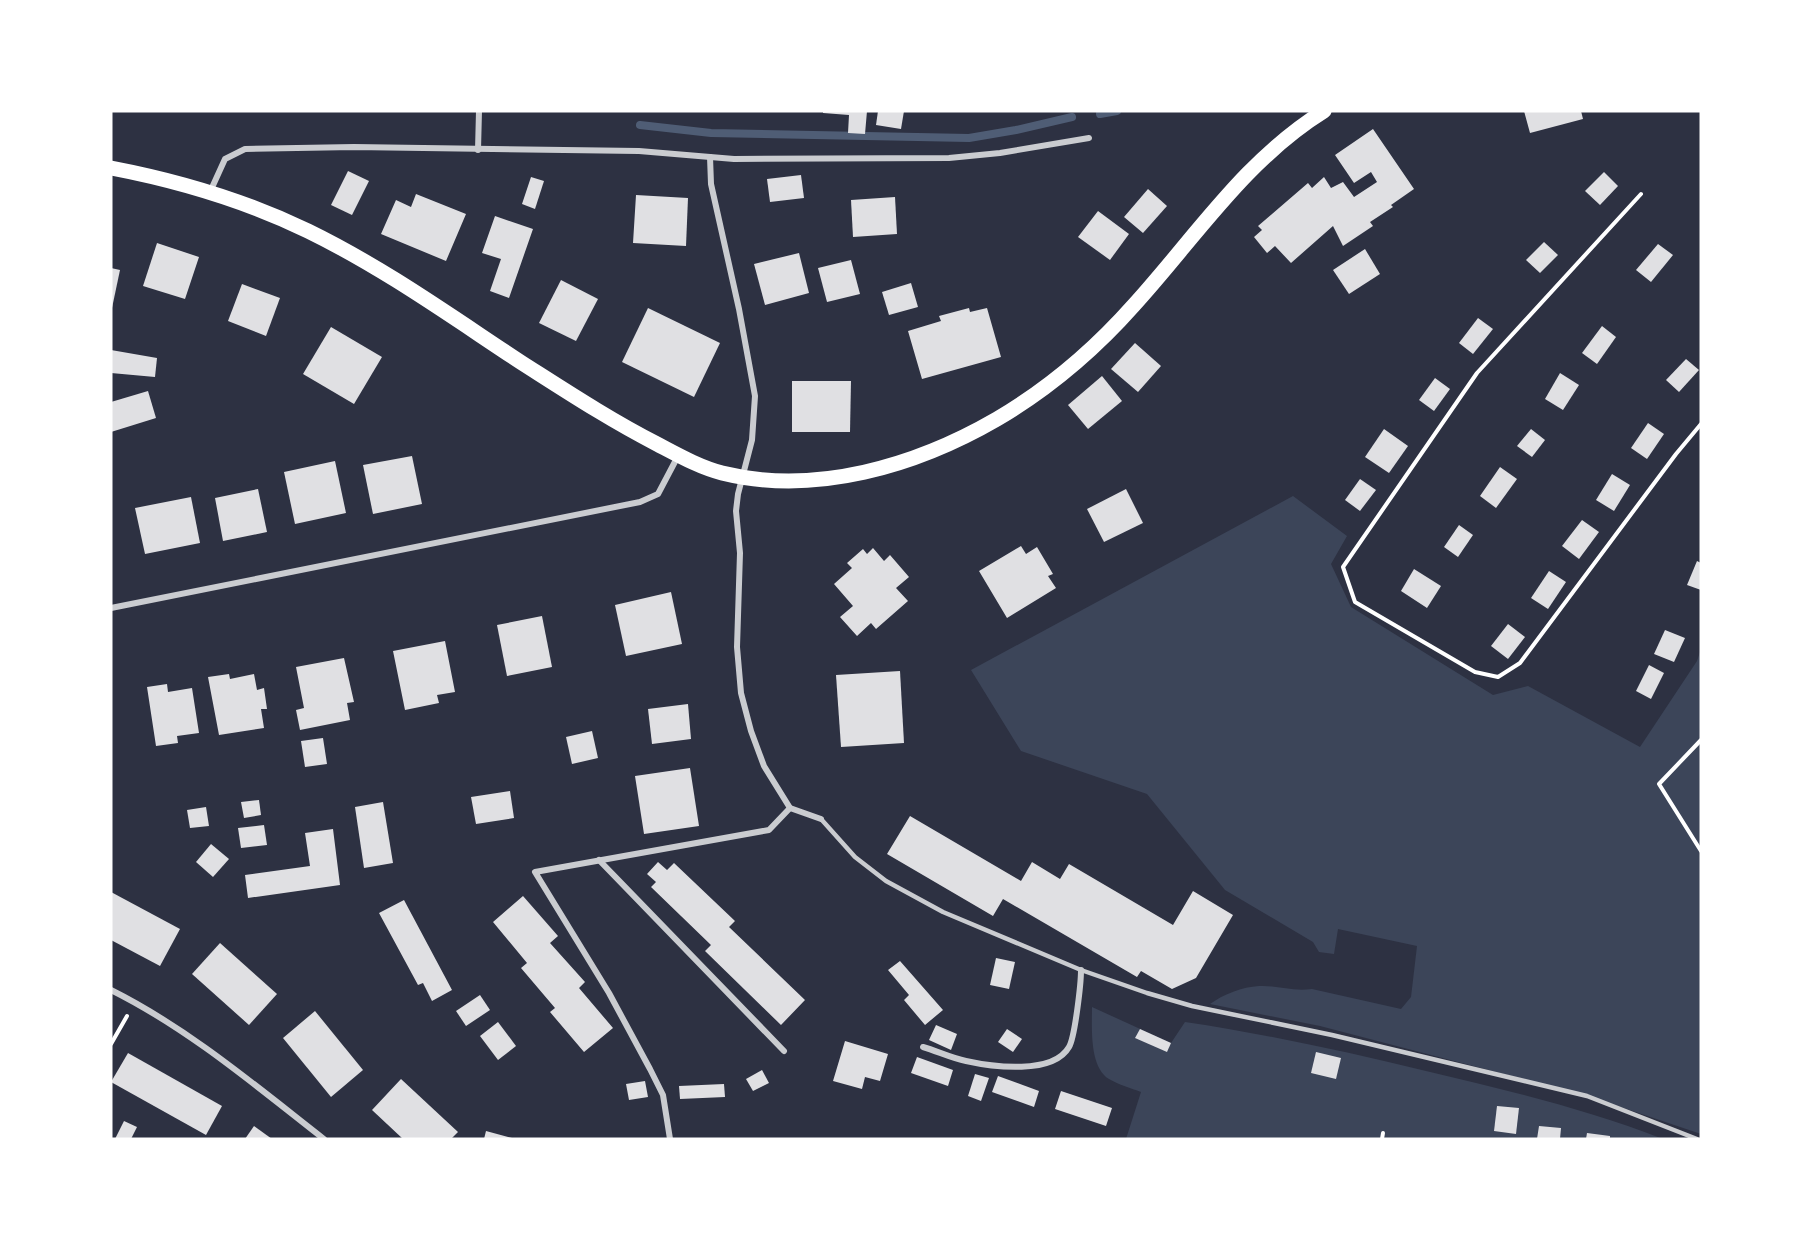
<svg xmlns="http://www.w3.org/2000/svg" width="1812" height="1250" font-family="Karla,sans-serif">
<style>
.green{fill:#3c4559}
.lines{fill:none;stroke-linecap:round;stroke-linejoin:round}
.stream{stroke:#4f5d75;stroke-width:8}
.building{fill:#e0e0e3}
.path{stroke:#fff;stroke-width:4}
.service{stroke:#caccd0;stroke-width:4.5}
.minor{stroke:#caccd0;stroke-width:6}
.primary{stroke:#fff;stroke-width:15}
</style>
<rect width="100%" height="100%" fill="#2d3142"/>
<g class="green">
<path d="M1293 496 1347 536 1331 564 1351 607 1493 695 1528 686 1640 747 1697 661 1701 649V1134L1588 1096 1320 1026 1210 1004C1224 994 1242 987 1259 986 1278 985 1292 992 1312 989L1401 1009 1411 997 1417 946 1338 929 1334 954 1319 952 1313 942 1225 890 1147 794 1021 751 971 670Z"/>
<path d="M1092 1007 1171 1043 1185 1022C1266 1034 1347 1052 1426 1071 1506 1090 1586 1109 1663 1139H1126L1141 1092C1131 1088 1119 1085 1109 1079 1089 1067 1092 1027 1092 1007Z"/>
</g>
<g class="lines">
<g class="stream">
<polyline points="1100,114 1117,111"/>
<polyline points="640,125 711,133 969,138 1016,130 1072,117"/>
</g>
</g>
<g class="building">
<polygon points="823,111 867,111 865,134 848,133 849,115 823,113"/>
<polygon points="878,111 904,111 901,129 876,125"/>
<polygon points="1524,111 1581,111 1583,119 1530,133"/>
<polygon points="1373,129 1414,189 1391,205 1393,207 1370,222 1373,226 1343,246 1333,226 1291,263 1275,246 1267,253 1254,237 1262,230 1258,226 1308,183 1312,188 1324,177 1331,188 1343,182 1354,197 1377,182 1371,172 1354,183 1335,155"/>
<polygon points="348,171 369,181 352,215 331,205"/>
<polygon points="1604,172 1618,186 1600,205 1585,191"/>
<polygon points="801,175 804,198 770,202 767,179"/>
<polygon points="531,177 544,181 535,209 522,204"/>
<polygon points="1148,189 1167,206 1143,233 1124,217"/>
<polygon points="416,194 466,214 446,261 381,234 396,200 411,207"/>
<polygon points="636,195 688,198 686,246 633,243"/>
<polygon points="895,197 897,234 853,237 851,200"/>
<polygon points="1098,211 1129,234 1110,260 1078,237"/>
<polygon points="495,216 533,229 509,298 490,291 501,259 482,253"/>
<polygon points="1544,242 1558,255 1540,273 1526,260"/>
<polygon points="157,243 199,257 185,299 143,286"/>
<polygon points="1658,244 1673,255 1651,282 1636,270"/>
<polygon points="1365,249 1380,274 1349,294 1333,270"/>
<polygon points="799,253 809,293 765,305 754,264"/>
<polygon points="851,260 860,294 827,302 818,268"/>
<polygon points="111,268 120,270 112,308 111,307"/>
<polygon points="561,280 598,299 576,341 539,323"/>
<polygon points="911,283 918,307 889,315 882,292"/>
<polygon points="242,284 280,298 266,336 228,321"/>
<polygon points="648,308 720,343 694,397 622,362"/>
<polygon points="969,308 970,312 987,308 1001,357 922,379 908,331 941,321 939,316"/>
<polygon points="1478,318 1493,329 1473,354 1459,343"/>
<polygon points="1602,326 1616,337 1597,364 1582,353"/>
<polygon points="331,327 382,357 354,404 303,374"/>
<polygon points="1135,343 1161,366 1138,392 1111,369"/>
<polygon points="111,350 157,358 155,377 111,373"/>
<polygon points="1686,359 1699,370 1679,392 1666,380"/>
<polygon points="1560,373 1579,385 1563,410 1545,399"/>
<polygon points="1102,376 1122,401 1088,429 1068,405"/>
<polygon points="1435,378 1450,389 1434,411 1419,400"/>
<polygon points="792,381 851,381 850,432 792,432"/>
<polygon points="148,391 156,418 111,432 111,402"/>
<polygon points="1648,423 1664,434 1647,459 1631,448"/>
<polygon points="1384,429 1408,446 1389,473 1365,457"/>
<polygon points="1531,429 1545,440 1532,457 1517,446"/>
<polygon points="412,456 422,504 373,514 363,465"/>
<polygon points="335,461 346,513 295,524 284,472"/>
<polygon points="1500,467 1517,479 1496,508 1480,496"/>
<polygon points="1612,474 1630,485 1614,511 1596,500"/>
<polygon points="1360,479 1376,490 1360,511 1345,500"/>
<polygon points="258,489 267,532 223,541 215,498"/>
<polygon points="1126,489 1143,523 1104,542 1087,509"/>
<polygon points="191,497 200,543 145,554 135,508"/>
<polygon points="1582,520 1599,532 1579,559 1562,546"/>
<polygon points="1459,525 1473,535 1458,557 1444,547"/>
<polygon points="1021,546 1026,554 1037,547 1053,574 1048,576 1056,588 1007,618 979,571"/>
<polygon points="873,548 884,561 890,555 909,577 896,588 908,601 876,629 871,623 857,636 840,617 853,606 834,584 852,568 847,563 863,549 867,554"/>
<polygon points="1697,561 1701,563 1701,590 1687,585"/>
<polygon points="1414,569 1441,586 1427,608 1401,591"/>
<polygon points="1549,571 1566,582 1548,609 1531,598"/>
<polygon points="671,592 682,644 626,656 615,605"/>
<polygon points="542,616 552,667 507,676 497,625"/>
<polygon points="1508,624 1525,637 1508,659 1491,646"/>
<polygon points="1665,630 1685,638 1674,662 1654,654"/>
<polygon points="445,641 455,692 437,695 439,703 405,710 393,651"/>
<polygon points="344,658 354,702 347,703 350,720 300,730 296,710 304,708 296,667"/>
<polygon points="1649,665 1664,673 1651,699 1636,691"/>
<polygon points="900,671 904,743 841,747 836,675"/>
<polygon points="229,674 230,679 254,674 257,690 264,688 267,709 261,709 264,728 219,735 208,677"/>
<polygon points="167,684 168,692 192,688 199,733 177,736 178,743 156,746 147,687"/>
<polygon points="688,704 691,739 652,744 648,709"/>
<polygon points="592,731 598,758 572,764 566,737"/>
<polygon points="323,738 327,764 305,767 301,741"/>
<polygon points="690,768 699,826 644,834 635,776"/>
<polygon points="510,791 514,818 476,824 471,797"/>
<polygon points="259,800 261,815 244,818 241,802"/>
<polygon points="383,802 393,863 364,868 355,807"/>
<polygon points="206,807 209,826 190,828 187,810"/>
<polygon points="910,816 1021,881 1032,862 1060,879 1069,864 1173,925 1193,891 1233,915 1196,978 1172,989 1141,971 1137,977 1003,899 993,916 887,854"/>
<polygon points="264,825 267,845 241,848 238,828"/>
<polygon points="333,829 340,885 248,898 245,875 310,866 305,833"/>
<polygon points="211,844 229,859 213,877 196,862"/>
<polygon points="658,862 667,870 674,863 735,921 729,927 805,1000 781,1025 705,951 711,945 651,887 656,882 647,874"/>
<polygon points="111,892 180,929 160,966 111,940"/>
<polygon points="523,896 558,936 550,943 585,982 579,988 613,1028 584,1052 550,1012 555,1008 521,968 527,963 493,922"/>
<polygon points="404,900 452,990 432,1001 423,983 418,985 379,913"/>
<polygon points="220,943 277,994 249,1025 192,974"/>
<polygon points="996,958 1015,962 1009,989 990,985"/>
<polygon points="900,961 943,1010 925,1025 904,1000 909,995 888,970"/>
<polygon points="480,995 490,1010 466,1026 456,1011"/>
<polygon points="315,1011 363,1070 331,1097 283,1038"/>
<polygon points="498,1022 516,1046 498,1060 480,1036"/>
<polygon points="936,1025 957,1034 951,1050 929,1040"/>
<polygon points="1007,1029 1022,1039 1013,1052 998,1042"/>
<polygon points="1140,1029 1171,1043 1167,1052 1135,1038"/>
<polygon points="845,1041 888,1054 880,1081 865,1077 862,1089 833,1081"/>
<polygon points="1316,1052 1341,1058 1336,1079 1311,1073"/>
<polygon points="128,1053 222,1106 206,1135 111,1082"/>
<polygon points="917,1057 953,1070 948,1086 911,1073"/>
<polygon points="762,1070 769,1083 753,1091 746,1079"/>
<polygon points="975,1074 989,1078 981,1101 968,1096"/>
<polygon points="998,1076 1039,1091 1034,1107 992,1092"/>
<polygon points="401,1079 458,1132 451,1139 403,1139 372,1110"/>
<polygon points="645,1081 648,1097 629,1100 626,1084"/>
<polygon points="724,1084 725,1097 680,1099 679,1086"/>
<polygon points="1061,1091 1112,1108 1106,1126 1055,1109"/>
<polygon points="1497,1106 1519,1108 1516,1134 1494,1131"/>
<polygon points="124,1121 137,1127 131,1139 115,1139"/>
<polygon points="254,1126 272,1139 245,1139"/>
<polygon points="1539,1126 1561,1128 1560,1139 1537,1139"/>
<polygon points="486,1131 512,1138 512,1139 484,1139"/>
<polygon points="1587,1133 1610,1136 1610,1139 1586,1139"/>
</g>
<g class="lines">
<g class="path">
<polyline points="1641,194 1477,373 1343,567 1355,602 1475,672 1498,677 1520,663 1676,454 1701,424"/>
<polyline points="1701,740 1659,784 1701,851"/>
<polyline points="111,1044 127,1016"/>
<polyline points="1382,1139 1383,1133"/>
</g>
<polyline class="service" points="821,819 855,857 886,881 943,912 1081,970 1147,993 1192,1006 1332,1035 1587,1096 1697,1139"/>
<g class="minor">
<polyline points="478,150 479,111"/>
<polyline points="710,157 711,184 739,309 755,396 752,440 738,494 736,511 740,553 737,647 741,693 751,731 764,766 790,808 821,819"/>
<polyline points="210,192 225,159 245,149 354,147 639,151 734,159 949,158 1000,153 1089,138"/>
<polyline points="111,608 640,502 658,494 678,456"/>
<polyline points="599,860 784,1051"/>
<path d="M111 990C189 1029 256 1086 324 1139"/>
<path d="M923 1047C937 1051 951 1058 966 1061 993 1067 1053 1075 1069 1047 1075 1037 1081 983 1081 970"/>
<polyline points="670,1139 663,1095 650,1069 609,993 535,872 769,830 790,808"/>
</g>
<path class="primary" d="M111 168C179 181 246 201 308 231 384 268 452 317 522 363 566 391 610 420 657 444 678 455 699 467 722 473 815 496 916 466 997 419 1048 389 1095 349 1134 305 1195 238 1245 160 1324 111"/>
</g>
<rect width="1812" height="1250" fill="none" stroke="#ffffff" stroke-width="225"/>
</svg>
